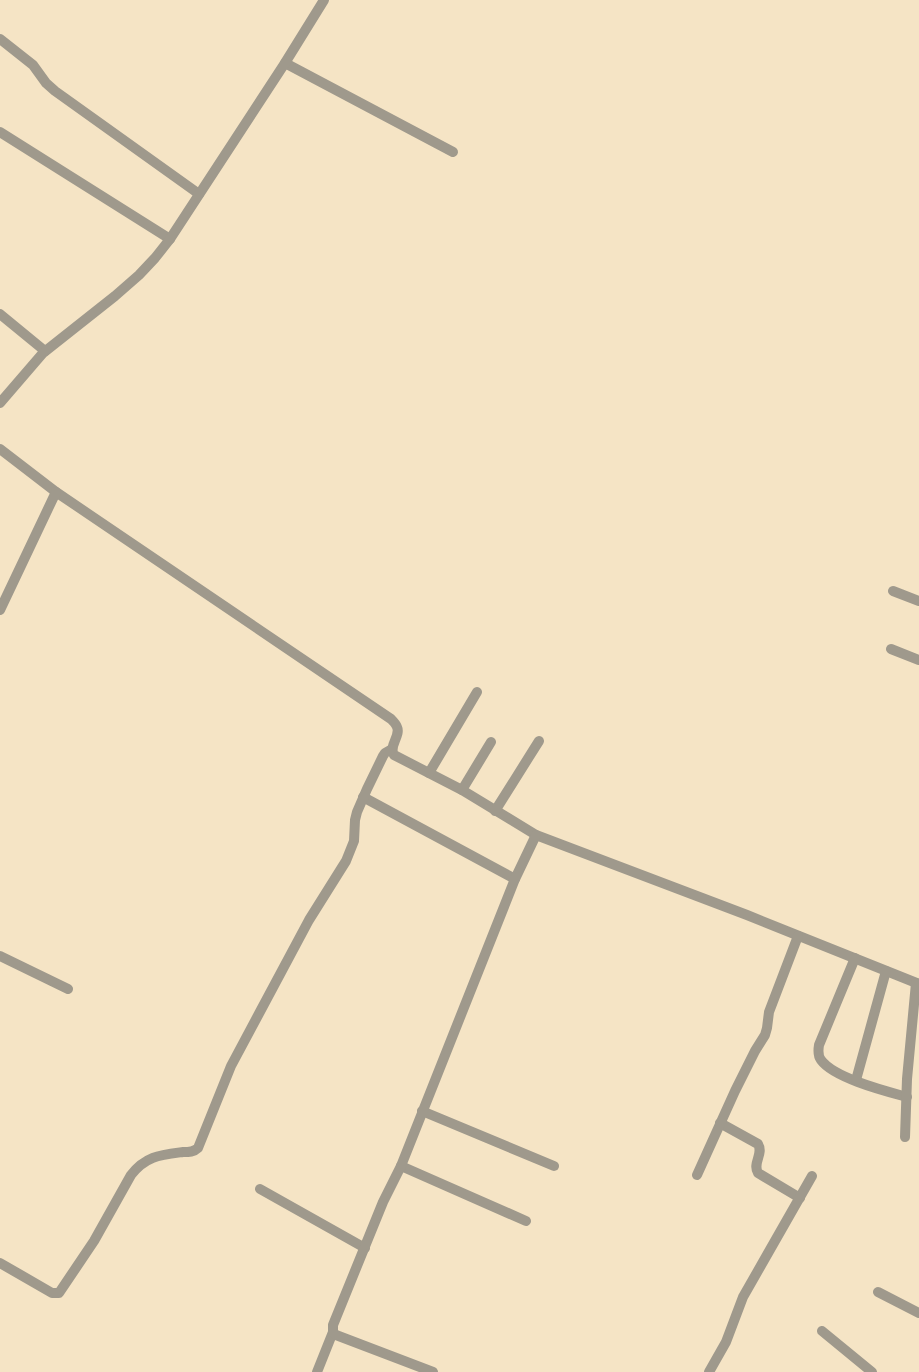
<svg xmlns="http://www.w3.org/2000/svg" width="919" height="1372" font-family="'Sofia Sans Condensed',sans-serif">
<style>
.lines{fill:none;stroke-linecap:round;stroke-linejoin:round}
.minor{stroke:#9f998c;stroke-width:10}
</style>
<rect width="100%" height="100%" fill="#f5e4c5"/>
<g class="lines">
<g class="minor">
<polyline points="0,39 33,65 46,83 55,91 199,194"/>
<polyline points="285,63 453,152"/>
<polyline points="0,132 170,239"/>
<polyline points="0,314 45,351"/>
<polyline points="0,403 43,353 115,296 139,275 155,258 170,239 285,63 324,0"/>
<path d="M0 449 56 492 391 719C393 721 396 724 397 727 401 736 388 746 394 755L462 790 536 835 747 915 919 984"/>
<polyline points="893,591 919,601"/>
<polyline points="0,610 56,492"/>
<polyline points="891,649 919,660"/>
<polyline points="429,773 477,692"/>
<polyline points="462,790 491,742"/>
<polyline points="363,797 515,879"/>
<polyline points="495,811 539,741"/>
<polyline points="0,956 68,989"/>
<path d="M855 958 819 1045C818 1051 818 1056 821 1060 834 1078 885 1091 907 1097"/>
<polyline points="856,1080 886,971"/>
<polyline points="422,1111 554,1166"/>
<path d="M720 1123 758 1144C764 1154 752 1163 758 1173L800 1198"/>
<polyline points="905,1137 907,1079 916,983"/>
<polyline points="401,1166 526,1221"/>
<polyline points="697,1175 735,1091 755,1051 765,1035 767,1028 769,1012 798,936"/>
<polyline points="260,1189 365,1248"/>
<path d="M0 1263 52 1293H59L94 1241 131 1175C146 1156 160 1155 183 1152 189 1152 194 1152 198 1148L231 1066 309 920 346 861 354 841 355 820 357 812 367 789 383 756 385 753 392 749"/>
<polyline points="878,1292 919,1313"/>
<polyline points="822,1331 872,1372"/>
<polyline points="317,1372 333,1332"/>
<polyline points="433,1372 336,1335 333,1332 333,1325 383,1202 401,1166 515,879 536,835"/>
<polyline points="709,1372 726,1342 743,1297 812,1176"/>
</g>
</g>
</svg>
